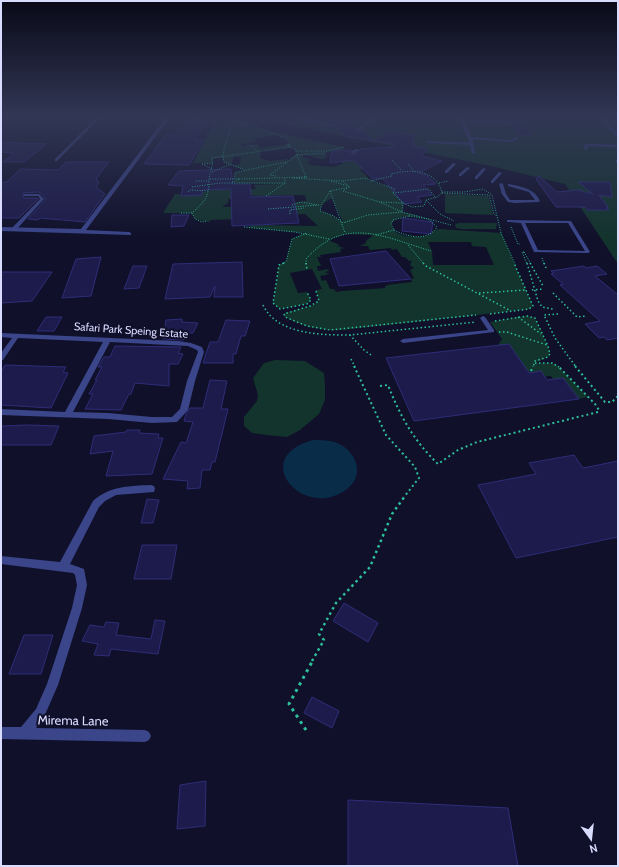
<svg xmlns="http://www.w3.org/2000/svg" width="619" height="867" font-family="Cabin,sans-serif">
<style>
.green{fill:#13342d;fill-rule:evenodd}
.water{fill:#092c49}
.building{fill:#1d1b4b;stroke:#2e2d78}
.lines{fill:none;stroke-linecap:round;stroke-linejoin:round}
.path-far4{stroke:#2dbf9c;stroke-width:1;stroke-dasharray:1 1.5;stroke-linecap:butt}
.path-far3{stroke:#2dbf9c;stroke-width:1.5;stroke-dasharray:1.5 2.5;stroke-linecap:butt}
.path-far2{stroke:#2dbf9c;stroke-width:2;stroke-dasharray:2 3;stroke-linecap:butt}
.path-far1{stroke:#2dbf9c;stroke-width:2.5;stroke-dasharray:2.5 3.5;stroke-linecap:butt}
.path{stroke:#2dbf9c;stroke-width:3;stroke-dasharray:3 4.5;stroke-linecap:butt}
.service{fill:#3a458a;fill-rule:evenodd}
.minor{fill:#3a458a;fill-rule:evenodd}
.labels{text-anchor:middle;stroke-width:4;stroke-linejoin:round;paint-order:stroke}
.street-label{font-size:11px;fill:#d9dbff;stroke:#10102a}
.near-street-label{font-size:13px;fill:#d9dbff;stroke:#10102a}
</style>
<rect width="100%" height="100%" fill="#10102a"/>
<g class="green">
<polygon points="246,116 618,116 618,264 565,184 491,166"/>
<path d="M223 117 222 118 229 119 233 118 270 131 345 147 341 150 325 153 327 155 325 159C316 160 312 154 303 155V157L311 160 307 163 310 165 333 167 342 164V160L345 163V160H355V162L368 167H361L362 169 360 170 364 174H365L370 181 395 189 393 193 403 203 402 212 423 217C412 216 397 214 391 224 393 238 418 239 429 235 433 233 435 229 439 229 460 230 480 232 501 233L533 306 529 309 343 330C322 331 303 327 285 317L284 314C296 308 307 310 319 301L316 290 322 289 312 269 290 273 298 293 307 292 311 300 307 304 280 309 273 303 279 265 286 262 287 259 292 239 305 233 244 227H250V225L318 226 305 214 286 215 281 204 306 201 305 195 255 196 252 195 228 199V203L222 207 251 206 240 219 210 220V222L195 219 192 213H163L175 194 197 195 198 192H209L210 185H213V190L256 189 254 185 279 184 231 183 238 179H234L235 173 245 170 233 166 240 164 241 157H234L231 164 233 165 232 166 224 162 222 158H213V163H193L214 123ZM275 135 286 138 290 144 260 148 258 144 242 146 241 144 256 142 255 139ZM292 147 298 153 288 160V159L270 161 260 158 261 155 260 151ZM332 198 343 222 329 214 320 211 322 204ZM346 234 373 235 366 241V243L360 246H368L370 250 391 248 392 250 397 249 402 257H405L409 261H412L410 265 414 268 410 270 414 278 411 279 412 282 387 285 388 286H385V288C368 290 355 289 336 292L334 289H330L326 280 322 281 320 276 330 274 326 273 325 272 329 271 328 269 318 271 317 266H321L317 257H321L320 255 341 252 340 249 344 248 337 246 340 245 328 240ZM428 242H471L472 246 486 247 494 265H433L432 251Z"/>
<polygon points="445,194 488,196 493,215 445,213"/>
<polygon points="458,223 497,223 496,229 462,229 456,228 455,225"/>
<polygon points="527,316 535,318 548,346 550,354 548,357 535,363 552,363 558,366 588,397 568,401 551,376 538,377 525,370 515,368 498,345 502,339 490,322"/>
<polygon points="275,360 305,361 324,373 325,386 325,400 319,414 300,430 287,437 267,435 252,433 244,426 244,417 257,401 258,395 253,378 264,363"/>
</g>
<path class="water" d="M313 440C321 440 330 440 337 443 357 451 365 475 347 489 305 522 247 458 313 440Z"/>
<g class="building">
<polygon points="309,116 348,117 358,127 356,129 357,132 363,131 373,141 345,136 334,125 309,119"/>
<polygon points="191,119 206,121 195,140 204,140 189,165 144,164 166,134 174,134"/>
<polygon points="516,124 522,124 532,135 518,135 513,125"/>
<polygon points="387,131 414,135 413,145 411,146 428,149 421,156 442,161 418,173 427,175 436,184 423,185 432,195 417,197 422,202 404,204 382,178 373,179 354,160 330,163 332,151 351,150 349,153 354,155 360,149 394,147 394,144 374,141"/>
<polygon points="1,142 46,144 24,162 3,162 14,153 1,152"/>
<polygon points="66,162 109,162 96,179 99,182 96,187 105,194 85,222 40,218 38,220 28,219 45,200 45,198 39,192 23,193 24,198 37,198 38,199 19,218 1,218 1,182 7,182 20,169 58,170"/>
<polygon points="231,169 233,184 250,184 251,197 293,196 299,223 232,226 231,189 202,190 202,195 181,196 183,186 168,185 179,171"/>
<polygon points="539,176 557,192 578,190 593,194 578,182 610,182 612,197 599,195 608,207 606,207 609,210 587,210 585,207 556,207 536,179"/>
<polygon points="172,215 189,215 184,226 171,227"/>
<polygon points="403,218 433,222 431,234 402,231"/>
<polygon points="386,251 411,279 339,286 330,259"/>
<polygon points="101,257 91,296 62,298 76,259"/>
<polygon points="242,262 243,297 214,297 215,286 210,297 165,299 173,264"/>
<polygon points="133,266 147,266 139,288 124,289"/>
<polygon points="584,266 586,268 597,266 607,274 595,276 618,295 618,338 607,340 604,337 599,338 585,324 600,321 560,285 563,284 551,274 554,273 551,271"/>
<polygon points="1,272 52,272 32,301 1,303"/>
<polygon points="46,317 62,317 54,331 37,331"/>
<polygon points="182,319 182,322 198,323 193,333 188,333 184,340 163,339 166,320"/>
<polygon points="226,320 250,321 245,336 241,336 236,354 233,354 233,363 203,363 210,342 218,342"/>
<polygon points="509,344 529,373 541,371 547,380 563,378 579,399 414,421 386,358"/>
<polygon points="115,346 181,347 178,353 183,354 178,364 169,364 169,386 135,383 131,394 129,394 121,410 85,409 93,394 89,394 97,380 95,380 102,367 98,367 104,357 110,357"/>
<polygon points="5,365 66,367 63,372 68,373 51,408 1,405 1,372"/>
<polygon points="210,380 227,381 221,409 228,409 215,462 212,462 210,470 202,470 200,488 187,489 188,481 163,479 181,442 186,443 193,422 184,421 186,414 190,408 203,408"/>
<polygon points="27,425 59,426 51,445 1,445 1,426"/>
<polygon points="127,430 140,430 139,433 159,434 158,438 163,438 152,474 106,476 113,451 90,454 94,436 126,432"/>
<polygon points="574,455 583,468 618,461 618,537 516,558 478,485 536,474 529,463"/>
<polygon points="147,499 159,500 153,523 141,523"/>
<polygon points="142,545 177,545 171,579 134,579"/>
<polygon points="344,603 378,623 368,642 333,621"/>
<polygon points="155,620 165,621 158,654 111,649 109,656 94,655 98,644 82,641 90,625 104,627 106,622 119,623 116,635 151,639"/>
<polygon points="24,635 53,635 41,674 9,674"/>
<polygon points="312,697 339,711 332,728 304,713"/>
<polygon points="206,781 205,826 177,829 180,785"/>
<polygon points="348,800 508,808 518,866 348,866"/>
</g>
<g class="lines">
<g class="path-far4">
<path d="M232 118C233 134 220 146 224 162L245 170"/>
<polyline points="233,119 285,138"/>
<polyline points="250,145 257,151"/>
<polyline points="296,151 327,151 345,147"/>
<polyline points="297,155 325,153"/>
<polyline points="297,155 306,177"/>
<polyline points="392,160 402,171"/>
<polyline points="202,164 213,163"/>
<polyline points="202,164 212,169"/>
<polyline points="408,164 416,173"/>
<polyline points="212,172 229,165"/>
<polyline points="276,176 270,175 297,155 295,149 286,145 290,145 286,138 288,135"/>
<polygon points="365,178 395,189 393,193 403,203 402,212 368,215 343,223 334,216 320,211 322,204 330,191 350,187 342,181"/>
<polyline points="210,179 234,179"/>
<polyline points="239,179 307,177 292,178 342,181"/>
<polyline points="196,181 209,181"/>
<polyline points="331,181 348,186"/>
<path d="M371 181 392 176 391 174C411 169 437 169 442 193L437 197 426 200 424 206 412 207 403 203 380 202"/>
<polyline points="232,182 239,179 234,179 235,173 237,172 286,162"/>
<polyline points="439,183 448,181"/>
<polyline points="192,187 220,183 285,183"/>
<polyline points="347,188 343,191 380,202 402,212 451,225"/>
<polyline points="330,191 345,233"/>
<polyline points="188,192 190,190 209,191"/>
<polyline points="442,192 464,192 483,189 492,195 501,233 515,264"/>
<polyline points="393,193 429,189 435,197"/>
<polyline points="442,193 489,195 494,214 496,216"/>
<polyline points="266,196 285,183 285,178"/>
<polyline points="426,200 440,214 454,221"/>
<polyline points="292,205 301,202 317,205"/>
<polyline points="268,209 319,205"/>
<path d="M181 213H192C205 201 209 198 209 180 209 172 214 166 212 158L292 147"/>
<polyline points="192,213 195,219 202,222 207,221"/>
<polyline points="290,214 290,210 304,208"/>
<path d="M409 216 428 219 437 227C427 242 408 237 394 230L391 224 393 220Z"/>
<polyline points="244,227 295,232 329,239"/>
<polyline points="511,227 518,244 520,244"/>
<polyline points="376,235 394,230"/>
<polyline points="408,245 424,264"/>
<polyline points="524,252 522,252 527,264"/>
<polyline points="524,252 531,264"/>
<polyline points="542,258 544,264"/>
<polyline points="282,264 286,262 292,239 307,233"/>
<path d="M306 264V259C345 215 384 237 431 251"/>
</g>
<g class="path-far3">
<polyline points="284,263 279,265 273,303 280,309 307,304 311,300 307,292"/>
<polyline points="306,263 307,270"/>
<polyline points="423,263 426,266 511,311"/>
<polyline points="527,263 538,301 542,307 553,309"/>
<polyline points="530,263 543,286"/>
<polyline points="544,263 546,268"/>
<polyline points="532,290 544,289"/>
<polyline points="316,291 319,301 310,306 284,314 285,317 307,326 330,330 476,315"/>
<polyline points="479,293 526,290"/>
<polyline points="553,293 577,317 586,316"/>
<path d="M263 305C277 335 322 335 350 335"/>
<polyline points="490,314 529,309 533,306 514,263"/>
<polyline points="558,314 544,315 555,338 576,367"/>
<polyline points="518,317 541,334"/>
<polyline points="495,321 527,316 535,318 548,346 550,354 548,357 535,361 533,367"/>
<polyline points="499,332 507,332 547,345"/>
<polyline points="371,355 364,350 350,335 476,322"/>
<polyline points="351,359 355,367"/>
<polyline points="535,363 552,363 559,367"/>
</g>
<g class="path-far2">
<polyline points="354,366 386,435 415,467 419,478 404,497"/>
<polyline points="575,366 605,402 612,402 618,396"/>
<polyline points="531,371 533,366"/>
<path d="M380 386 388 385C400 416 414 441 438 464L458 450 477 442 598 412 599 410 595 404 558 366"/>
</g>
<polyline class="path-far1" points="312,661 324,640 319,634 336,603 370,567 392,514 405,496"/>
<polyline class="path" points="306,730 289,704 313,660"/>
<g class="service">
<polygon points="303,116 306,116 303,119 334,126 332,127 299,120 299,118"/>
<path d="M370 116H373C370 122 365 129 358 131V129L367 122Z"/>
<polygon points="461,120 513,122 515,123 513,124 462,122"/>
<polygon points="470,137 511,140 516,137 519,138 512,142 469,139"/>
<polygon points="427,141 472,143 474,144 472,145 426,143"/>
<polygon points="356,149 359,150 355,152 355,154 350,152"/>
<polygon points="453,163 456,164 447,173 445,173 445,171"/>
<polygon points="467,167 470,168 461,176 459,176 459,174"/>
<polygon points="483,168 486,169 477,179 475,179 475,177"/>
<polygon points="499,172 502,173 493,183 491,183 491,181"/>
<path d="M501 183 503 184 506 194 510 200H535L529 192 508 186V184H509C522 187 534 188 540 201L538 202 515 203 508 202 502 194 499 184Z"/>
<polygon points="24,194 39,194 44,199 16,230 12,230 12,228 40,199 38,196 24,196"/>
<path d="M507 220 571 221 590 252 588 253 534 252 521 223 509 222H507ZM525 223H568L585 251 538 250Z"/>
<polygon points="483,316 485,317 494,330 494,332 403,343 400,341 403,339 488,330 480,318"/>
</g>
<g class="minor">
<polygon points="98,116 102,116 57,161 55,161 55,159"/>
<polygon points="167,116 171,116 86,230 129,232 131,233 131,235 1,231 1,227 81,229"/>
<polygon points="457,116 461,116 472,138 475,154 472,153 468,138"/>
<polygon points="596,116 600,116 618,135 618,138"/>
<polygon points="587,144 618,145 618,147 588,146 587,150 585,150 583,146"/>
<rect x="616" y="160" width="2" height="2"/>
<path d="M1 333 178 341 191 343 202 347 204 352 195 381 188 410 177 422 152 423 108 419 1 415V409L65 412 103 342 18 338 3 360H1V353L12 338 1 337ZM110 342 188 346 197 350 198 352 187 381 180 409 172 417H152L108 413 73 412Z"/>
<path d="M151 485 154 486 155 489 154 492 116 495 105 501 99 507 70 564 84 569 87 585 82 608 58 685 44 717 36 728 145 730 149 732 151 736 149 740 145 742 1 739V727H21L36 709 47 684 72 608 77 585 75 575 73 573 1 564V556L60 562 93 501C110 486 129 486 151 485Z"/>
</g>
</g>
<linearGradient id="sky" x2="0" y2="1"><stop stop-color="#090917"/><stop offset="0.49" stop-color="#313755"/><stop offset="1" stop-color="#313755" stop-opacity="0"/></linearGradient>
<rect width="619" height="238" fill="url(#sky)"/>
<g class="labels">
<g class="street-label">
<text transform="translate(131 330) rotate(4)" y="4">Safari Park Speing Estate</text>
</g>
<g class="near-street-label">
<text transform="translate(73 720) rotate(1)" y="5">Mirema Lane</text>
</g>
</g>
<rect width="619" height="867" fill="none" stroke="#d9dbff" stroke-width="4"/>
<g transform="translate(591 839) rotate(165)" stroke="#10102a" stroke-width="3" paint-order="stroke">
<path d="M0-3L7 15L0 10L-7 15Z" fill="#d9dbff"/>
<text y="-6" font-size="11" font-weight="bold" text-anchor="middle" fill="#d9dbff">N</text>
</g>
</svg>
